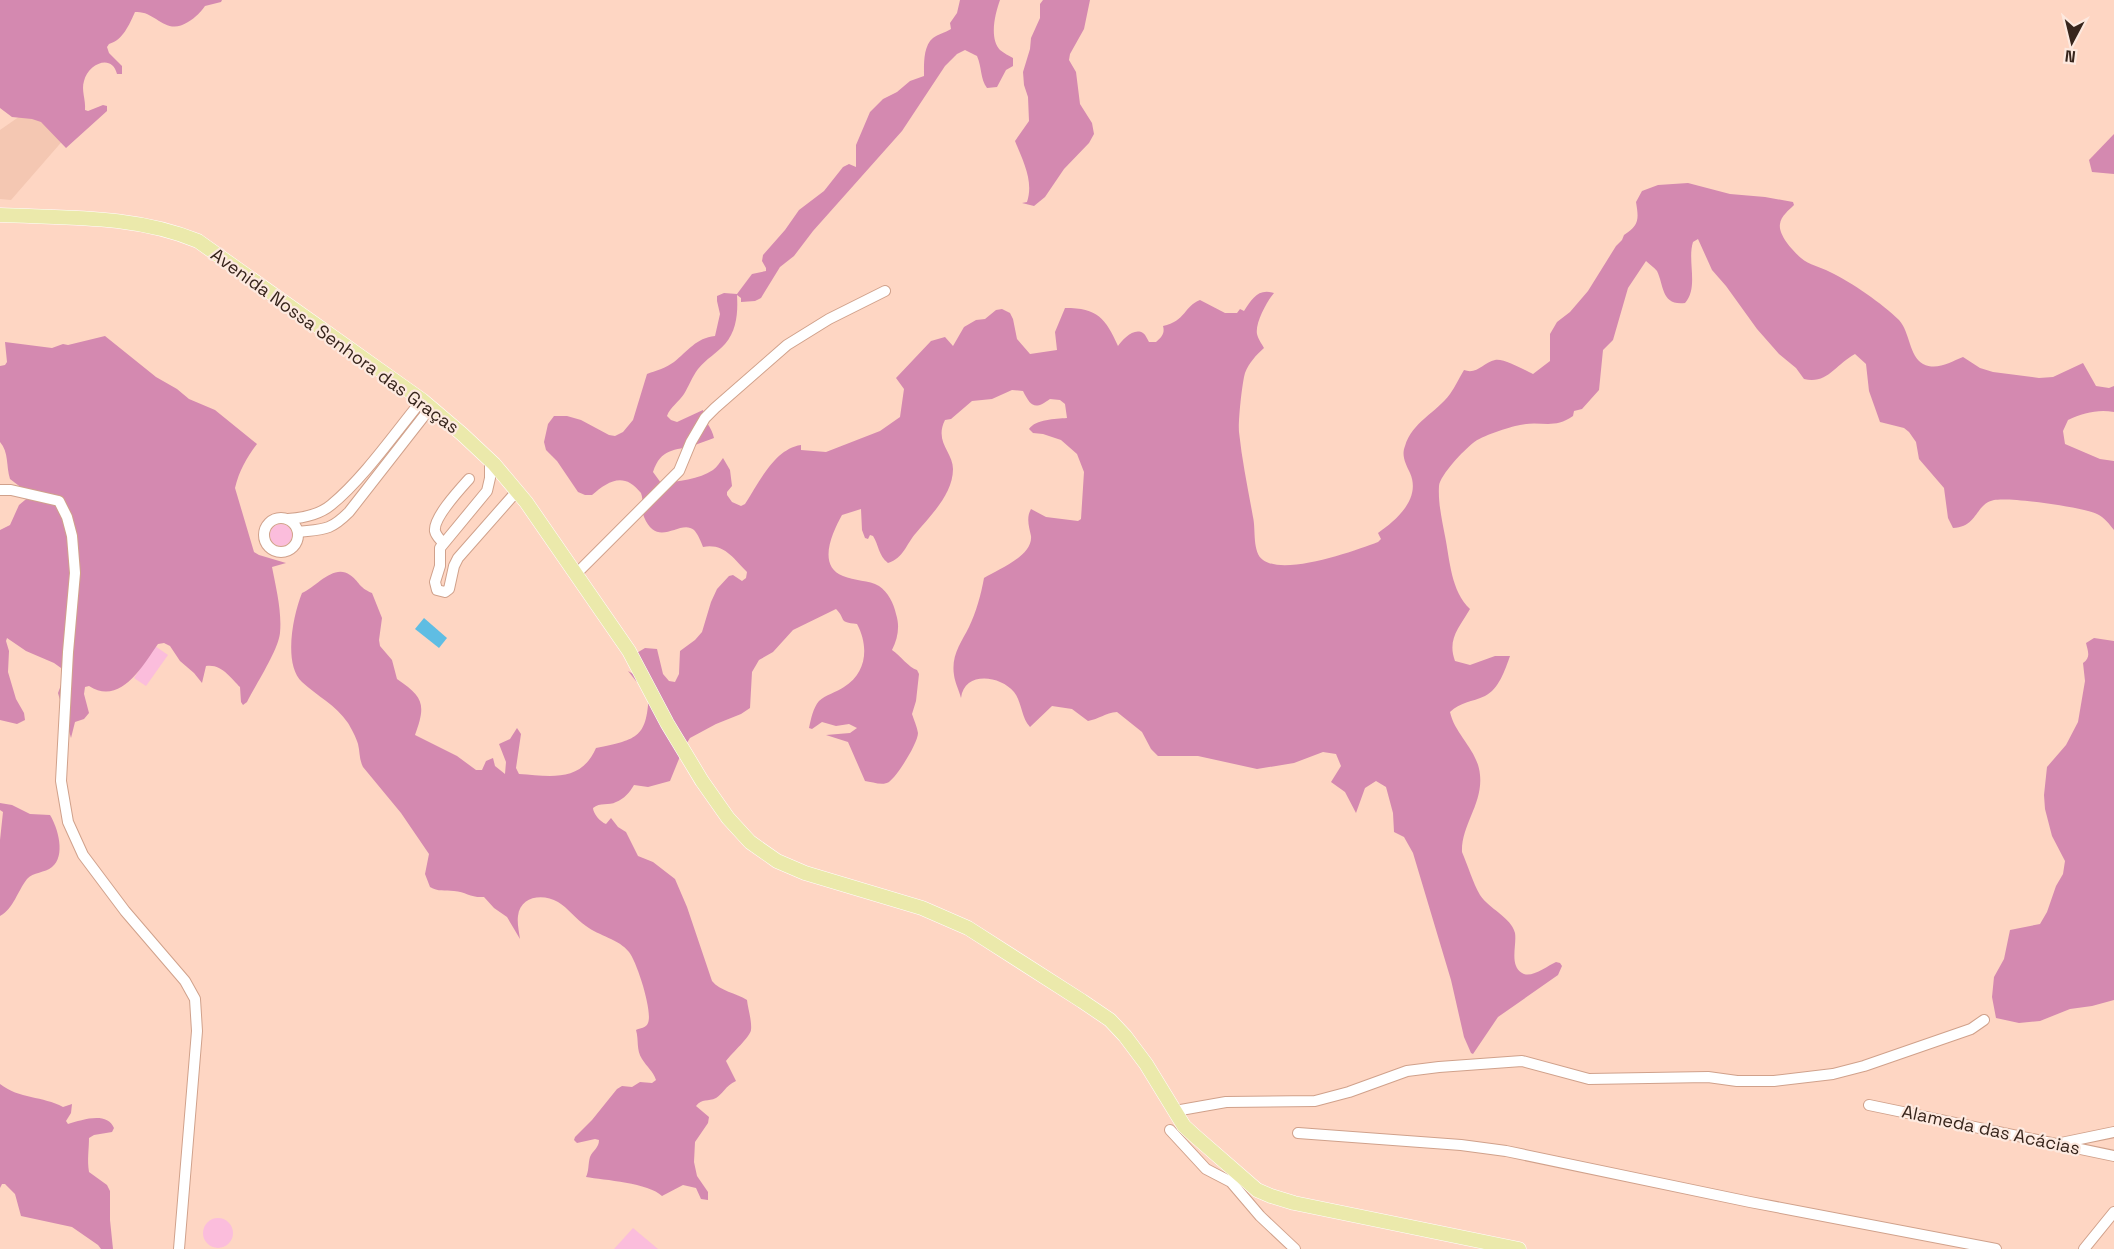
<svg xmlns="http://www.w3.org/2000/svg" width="2114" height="1249" font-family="'Space Grotesk',sans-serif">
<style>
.built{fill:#f4c7b2}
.green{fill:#fbbddc}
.forest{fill:#d489b0}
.water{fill:#5fbde3}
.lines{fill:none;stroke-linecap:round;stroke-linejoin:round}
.minor-casing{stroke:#d0a18b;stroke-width:12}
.major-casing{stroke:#fff;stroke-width:15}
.minor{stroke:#fff;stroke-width:10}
.major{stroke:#ebe9ab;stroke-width:14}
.labels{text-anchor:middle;stroke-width:4.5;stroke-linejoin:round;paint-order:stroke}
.street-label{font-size:18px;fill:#37251c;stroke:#fde9df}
</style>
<rect width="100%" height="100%" fill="#fed6c3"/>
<polygon class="built" points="36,105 65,138 11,200 0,199 0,130"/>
<g class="green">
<circle cx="281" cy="535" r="11"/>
<polygon points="155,646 168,655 146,686 134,678"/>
<circle cx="218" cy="1233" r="15"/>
<polygon points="633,1228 658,1249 614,1249"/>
</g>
<g class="forest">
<path d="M0 0H222L221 2 205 6C200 13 196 17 188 22 165 37 156 10 135 12 129 25 123 40 109 44L107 47 109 53 122 66V74H117C112 53 88 64 84 81 81 90 86 100 85 110L88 111 103 105 107 106V111L66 148 41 122 32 119 12 117 0 108Z"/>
<path d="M960 0H1000C995 14 989 38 1000 50 1004 53 1009 56 1013 58V66L1006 70 997 87 987 88C980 79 982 67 977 56L965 50 957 54 945 66 902 131 813 231 794 256 780 267 761 298 755 301 741 302V298L737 295C738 312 737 330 725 344 717 353 706 359 698 369 692 377 689 386 684 394 679 402 670 407 667 416L671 420 677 422 703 410C704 422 712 427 714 438 708 440 701 443 695 445 674 451 661 448 653 472L661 483C677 482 700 479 713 470 717 467 720 462 723 458L730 470 732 486 727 492V495L732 502 741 506 745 504C759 483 774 449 801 445V450L826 452 880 431 900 417 904 389 896 378 931 341 945 337 953 346 964 327 976 320 985 319 996 310 1002 309 1010 313 1013 319 1017 339 1030 354 1057 350 1055 332 1065 308C1098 308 1105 318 1118 346 1122 340 1134 327 1143 333 1146 335 1147 339 1149 342H1156C1162 337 1165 333 1163 326 1186 321 1184 306 1200 300L1225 313H1237L1240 309 1244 311C1252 299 1258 288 1274 293 1267 301 1255 323 1257 334 1258 339 1262 344 1264 348 1256 355 1249 363 1245 373 1242 383 1238 422 1239 432 1242 461 1248 489 1253 517 1256 530 1252 552 1263 560 1285 576 1354 551 1378 542L1381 539 1378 533C1398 519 1421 498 1410 473 1406 464 1401 456 1405 446 1412 422 1436 413 1450 394 1455 387 1459 378 1464 370 1477 375 1484 362 1495 360 1504 358 1524 370 1533 374L1550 361V334L1557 322 1570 312 1588 291 1616 246 1622 240 1624 235C1639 225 1639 220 1636 202L1642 191 1658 185 1688 183 1730 194 1765 197 1793 202 1794 205C1789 210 1781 216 1780 224 1778 235 1793 251 1801 258 1809 265 1821 267 1830 272 1851 282 1883 304 1899 320 1910 332 1909 356 1923 364 1937 371 1950 362 1963 357L1980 368 1993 372 2039 378 2053 377 2083 363 2096 386 2109 388 2114 386V412C2098 409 2083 413 2068 420L2063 431 2065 444 2100 459 2114 461V530C2109 524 2105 518 2097 514 2082 507 2011 497 1994 500 1975 504 1978 527 1953 528L1948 518 1944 488 1919 459 1916 442 1909 432 1904 428 1880 422 1869 391 1866 364 1855 354C1836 364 1827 385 1804 379L1796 368 1779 354 1757 329 1726 286 1712 270 1698 239 1693 242C1687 261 1699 287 1685 303 1661 306 1664 285 1657 271 1654 267 1649 264 1646 261L1628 288 1613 340 1603 350 1599 390 1582 409 1574 411 1573 416C1553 430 1541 420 1520 425 1509 427 1481 436 1473 443 1464 450 1440 475 1439 486 1438 503 1442 520 1445 536 1450 561 1451 591 1470 609 1459 628 1447 639 1455 661L1470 665 1495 656H1510C1505 670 1499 689 1485 696 1472 702 1460 702 1450 712 1455 735 1478 750 1480 775 1483 804 1461 825 1462 852 1468 866 1473 883 1480 895 1489 909 1511 917 1515 933 1517 945 1509 965 1522 973 1531 979 1547 966 1556 962L1560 963 1562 966 1558 975 1498 1017 1473 1054 1471 1053 1464 1037 1451 980 1413 853 1404 837 1394 832 1393 813 1386 787 1376 781 1365 788 1356 813 1345 792 1331 782 1341 766 1336 754 1323 752 1294 763 1257 769 1198 756H1158L1151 749 1142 732 1117 712C1105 713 1099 719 1088 721L1072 709 1052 706 1030 727C1021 717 1022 702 1014 692 1000 675 964 671 961 698 959 690 955 683 954 675 951 655 961 643 969 627 976 612 981 595 984 578 998 569 1033 556 1031 536 1029 526 1026 518 1031 509L1046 517 1078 521 1081 519 1084 472 1077 454 1061 440 1043 434 1033 433 1029 429C1036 419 1055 419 1067 418L1065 404 1060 400 1050 399C1035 410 1031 407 1023 391L1012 390 992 399 972 401 951 419 945 420C934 442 953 452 953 469 953 494 931 515 916 533 906 544 904 558 888 563 878 555 879 545 873 536L870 535 868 539 865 538 862 530 861 509 842 515C832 533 817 566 843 576 854 581 869 580 879 586 888 592 894 604 896 614 900 626 898 638 892 650 900 655 909 668 917 670L919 674 916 701 912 714C914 720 917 727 918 733 918 743 898 775 889 782 883 786 872 782 865 781L848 742 826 735 850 733 857 728 849 724 836 726 822 722 812 729 809 728C811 719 813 708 819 701 825 695 837 692 844 687 867 673 869 646 857 624 837 622 847 620 836 609L793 630 773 652 759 660 752 672 750 708 741 714 716 724 690 738 683 749 670 781 648 787 634 785C630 792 624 799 616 802 609 806 600 802 593 808 593 813 600 822 606 824L611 818 618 827 626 832 638 856 653 862 675 879 687 907 712 981C720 991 736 993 747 1000 748 1009 752 1021 751 1030 750 1037 732 1053 726 1061L736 1081C725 1086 723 1094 716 1098 708 1102 702 1098 696 1106L709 1117 708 1123 695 1142 694 1162 697 1176 708 1192V1200L701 1199 696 1188 683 1185 662 1196C649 1183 604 1180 586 1177 589 1171 588 1164 590 1157 593 1150 599 1148 599 1140L595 1139 577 1143 574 1140 575 1137 592 1120 617 1089 622 1086 632 1087 640 1082 652 1083 656 1080C653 1071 647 1067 642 1059 636 1050 639 1040 636 1030 640 1028 646 1028 648 1023 653 1012 637 962 629 952 619 939 599 936 586 926 576 919 568 908 558 902 543 893 520 896 518 916 517 923 519 932 520 939L507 917 494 908 484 897C471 898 466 892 454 891 445 890 438 892 430 887L425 874 429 854 401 813 363 767C359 759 360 752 358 744 356 737 351 728 348 723 336 705 317 696 302 682 283 664 293 615 302 593 316 587 334 563 350 575 360 582 358 587 372 593L382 618 379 640 380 646 392 660 397 679C424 697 426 705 415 735L457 756 476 770H482L486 761 493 758 495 766 505 774 506 762 499 744 510 739 517 728 521 734 516 768 519 774C550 776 581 783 596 748 639 739 647 738 649 691L636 681 628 671 637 676 635 654 645 648 657 649 663 674 669 681 675 682 679 674 680 651 695 640 702 632 711 602 717 589 729 576 733 575 742 581 746 578 747 572C733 558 724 543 703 547 701 542 698 534 694 530 680 518 658 550 644 517 641 509 644 501 641 493 624 471 608 481 592 495H585L578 492 557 461 546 450 544 442 548 424 554 416H567L581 420 609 435 615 436 623 432 633 420 647 374C655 371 666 368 674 362 688 351 696 338 715 336L720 314 717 301V296L724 293 737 294 752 274 766 271V268L762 261 763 255 785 230 799 210 824 191 843 167 849 164 856 167V145L870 112 883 99 897 92 910 81 924 76C924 65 923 46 933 38 938 34 945 33 951 29L950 23 957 13Z"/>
<path d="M1043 0H1090L1084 29 1070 54 1069 60 1076 72 1080 104 1092 123 1094 134 1089 143 1064 169 1045 197 1034 206 1022 203 1027 202C1034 181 1023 161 1015 141L1029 121 1028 97 1024 85 1023 72 1030 49 1031 38 1040 18V4Z"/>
<polygon points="2114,134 2114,174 2092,172 2089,160"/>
<path d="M105 336 156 377 177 389 189 399 215 410 257 444C247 457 239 471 235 488L254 552 259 555 286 563 272 567C276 588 282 611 280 633 278 651 256 684 247 702L243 705 241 702 240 687C232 679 221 663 206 666L202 683 194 673 180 661 170 646 164 643 158 644C142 667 120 706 89 686L85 687 84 694 89 713 84 719 75 722 71 738 58 693 64 677 61 668 54 663 26 651 7 638 6 641 9 651 8 672 16 699 24 713 25 720 17 724 0 720V530L10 525 19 505 31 495 10 479C6 466 9 452 0 442V366L5 365 7 362 5 342 52 348 63 344 68 345Z"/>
<path d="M2094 638 2114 641V1000L2092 1006 2070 1009 2040 1021 2019 1023 1996 1018 1992 997 1994 977 2004 959 2010 930 2040 924 2047 912 2056 886 2063 874 2065 861 2052 836 2045 809 2044 795 2047 767 2066 745 2078 722 2085 681 2083 663C2091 657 2088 652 2086 643Z"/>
<path d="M0 803 12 805 30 814 50 815C58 828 66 856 52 867 45 873 33 872 27 879 17 892 14 908 0 916V840L3 812 0 810Z"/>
<path d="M0 1084C19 1099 43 1096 63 1107L72 1104 71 1113 66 1121 68 1124C82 1120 107 1111 114 1128L112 1132 94 1135 89 1138C89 1150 87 1159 89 1172L107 1185 110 1191V1220L113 1249H101L98 1245 72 1227 21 1216 15 1194 5 1184H2L0 1188Z"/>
</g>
<polygon class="water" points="424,618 447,638 439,648 415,629"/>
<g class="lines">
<g class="minor-casing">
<g id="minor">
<polyline points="490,461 490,478 487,491 440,548 440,566 435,582 437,590 445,592 449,589 454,566 458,558 517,491"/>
<polyline points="0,490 11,490 59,501 67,517 72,536 75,573 68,652 61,781 68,822 83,855 125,911 185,981 195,999 197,1031 179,1249"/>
<circle cx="281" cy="535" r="17"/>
<path d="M288 519C303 518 319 515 331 505 363 479 395 433 422 400"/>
<path d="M298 532C324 529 330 531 349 512L431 407"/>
<path d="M443 543C440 539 436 536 435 531 433 518 460 489 469 479"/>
<polyline points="576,574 679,471 691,442 705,418 715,408 787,345 829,319 885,291"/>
<polyline points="1869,1105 2114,1156"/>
<polyline points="1175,1111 1226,1102 1315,1101 1349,1092 1407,1071 1439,1067 1522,1061 1589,1079 1708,1077 1737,1081 1774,1081 1833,1074 1864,1066 1971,1029 1984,1020"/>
<polyline points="1170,1130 1206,1169 1231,1182 1260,1216 1295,1249"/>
<polyline points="1298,1133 1461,1145 1506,1151 1750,1202 1996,1249"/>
<polyline points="2061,1143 2114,1132"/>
<polyline points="2084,1249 2114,1212"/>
</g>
</g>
<g class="major-casing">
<path id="major" d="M0 215C67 218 135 215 198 241L422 400 462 434 494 464 526 502 629 651 667 723 702 781 728 818 750 842 777 861 805 873 922 908 968 928 1082 1001 1110 1020 1125 1036 1146 1064 1184 1126 1195 1136 1257 1190 1271 1196 1294 1203 1519 1249"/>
</g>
<use href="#minor" class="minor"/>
<use href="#major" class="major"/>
</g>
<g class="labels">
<g class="street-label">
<text transform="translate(335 341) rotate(36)" y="6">Avenida Nossa Senhora das Graças</text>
<text transform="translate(1991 1130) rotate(12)" y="6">Alameda das Acácias</text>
</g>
</g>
<g transform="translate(2072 42) rotate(187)" stroke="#fde9df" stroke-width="4.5" paint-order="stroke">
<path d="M0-4.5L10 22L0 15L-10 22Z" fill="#37251c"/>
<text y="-9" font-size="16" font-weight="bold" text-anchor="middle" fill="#37251c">N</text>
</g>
</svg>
